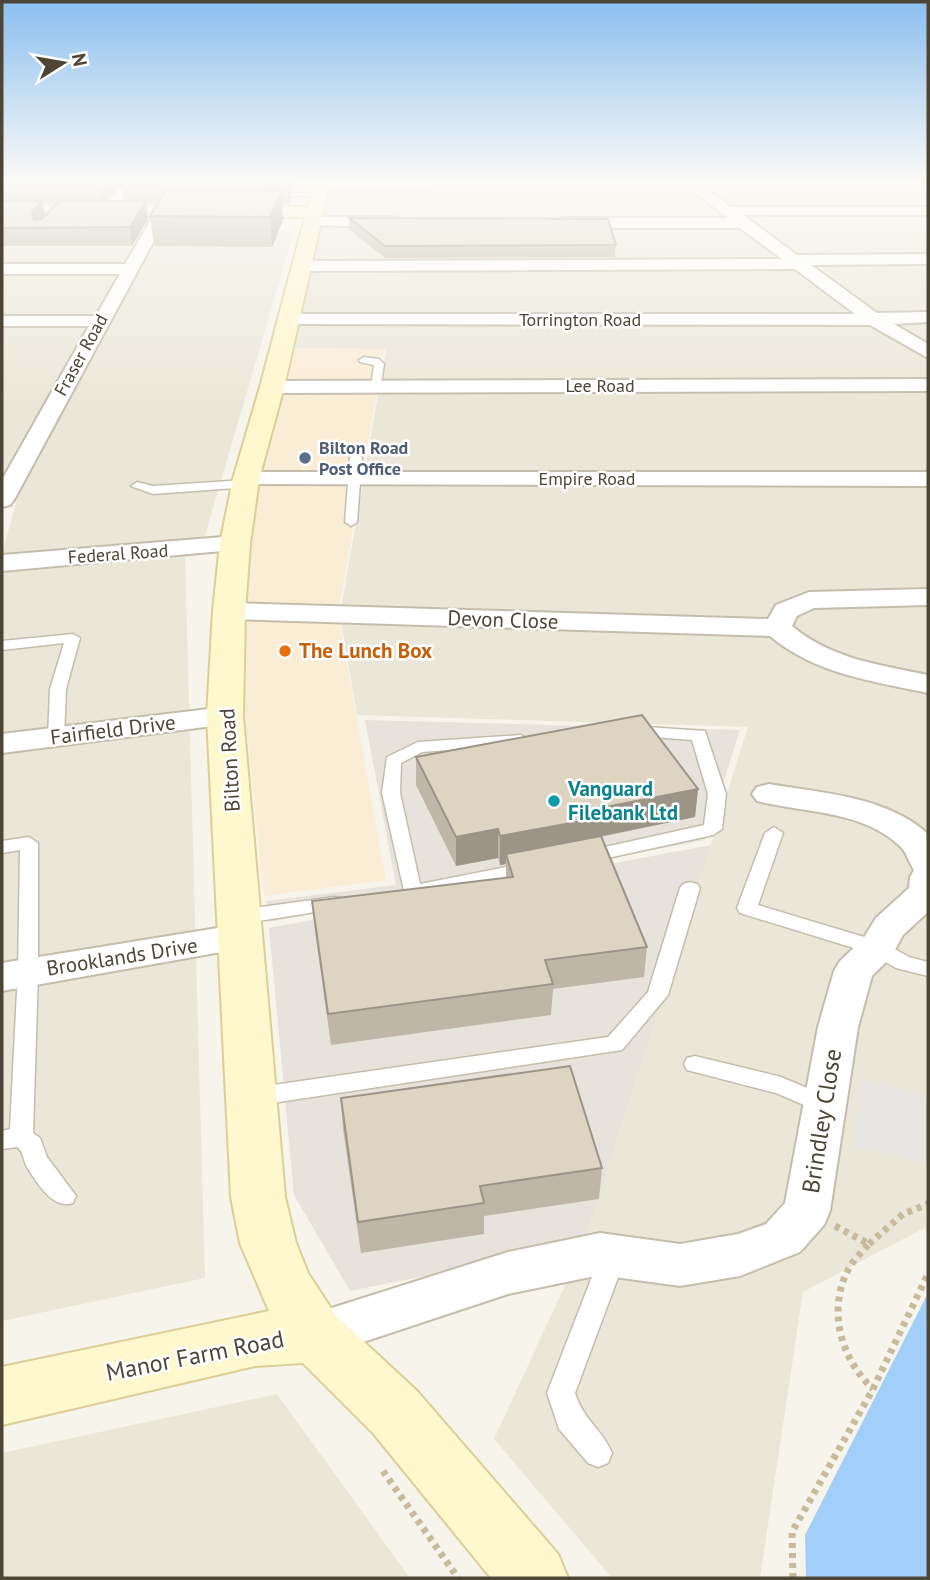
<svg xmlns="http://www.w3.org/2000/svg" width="930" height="1580" font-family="'PT Sans',sans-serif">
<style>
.residential{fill:#ebe7d8}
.commercial{fill:#faedd5}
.industrial{fill:#e7e3dc}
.parking{fill:#e8e6e2}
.water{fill:#a1cff9}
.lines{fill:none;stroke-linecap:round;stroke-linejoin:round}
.lane-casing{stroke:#c4bdac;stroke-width:3}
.street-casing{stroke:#c4bdac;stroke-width:4}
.secondary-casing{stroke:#dcce95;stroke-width:4}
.path{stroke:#c7bb9b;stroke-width:7;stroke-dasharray:5 5;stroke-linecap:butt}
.lane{fill:#fff;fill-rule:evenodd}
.street{fill:#fff;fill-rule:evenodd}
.secondary{fill:#fff7cd;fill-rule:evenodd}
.wall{fill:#beb6a6;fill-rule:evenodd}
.shaded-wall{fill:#9b9487}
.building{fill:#ddd4c1;stroke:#9b9487;stroke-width:2}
.service-dot{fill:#5c6f8a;stroke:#fff;stroke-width:2.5}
.food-dot{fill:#e8710a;stroke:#fff;stroke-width:2.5}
.culture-dot{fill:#0f9aa8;stroke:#fff;stroke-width:2.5}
.labels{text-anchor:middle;stroke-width:5;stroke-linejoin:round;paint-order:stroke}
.far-street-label{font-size:18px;fill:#4d4637;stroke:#fff}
.far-service-label{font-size:18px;font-weight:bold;fill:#4e5e75;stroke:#fff;text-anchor:start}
.street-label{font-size:21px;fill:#4d4637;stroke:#fff}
.food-label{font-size:21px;font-weight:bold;fill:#c56008;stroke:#fff;text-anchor:start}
.culture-label{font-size:21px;font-weight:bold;fill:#0d838f;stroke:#fff;text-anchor:start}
.near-street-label{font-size:24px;fill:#4d4637;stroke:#fff}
</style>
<rect width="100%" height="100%" fill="#f7f4eb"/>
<g class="residential">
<polygon points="715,182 928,182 928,1226 803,1292 760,1578 612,1578 494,1439 584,1244 748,727 357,715 340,615 386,349 282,348 329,190 542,189"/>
<polygon points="165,231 294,231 204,539 2,553 17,500 2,500 2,247 155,247"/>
<polygon points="185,557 205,1278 2,1321 2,573"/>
<polygon points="277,1394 410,1578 2,1578 2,1453"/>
</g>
<polygon class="commercial" points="284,349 384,349 338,615 386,880 264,896 245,712 247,561 254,475"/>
<g class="industrial">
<polygon points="365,720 740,730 705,840 268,922 267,901 396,885"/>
<polygon points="711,845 584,1244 350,1291 294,1195 269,928"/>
</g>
<polygon class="parking" points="863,1079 928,1097 928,1164 854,1147"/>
<polygon class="water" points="928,1293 928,1578 806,1578 805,1535"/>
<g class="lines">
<g class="lane-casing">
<g id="lane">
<polygon points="263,193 319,193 323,195 266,197"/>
<polygon points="364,357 379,359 384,364 380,389 371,387 374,365 360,362 359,360"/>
<polygon points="356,453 362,457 357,522 351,526 345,522 350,457"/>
<polygon points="245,480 249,481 249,487 153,494 131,486 137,482 153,486"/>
<polygon points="73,634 80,638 66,689 64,737 56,742 48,737 50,689 64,643 2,650 2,641"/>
<polygon points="633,726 705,731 726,794 722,829 713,835 585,863 578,861 576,857 578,853 704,825 708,794 692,740 627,735 625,731 627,727"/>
<polygon points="521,735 529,740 527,744 422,752 401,763 400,793 420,884 527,863 534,865 536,869 534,873 424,895 405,895 382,793 387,757 418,742"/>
<polygon points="774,827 783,833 758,905 884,943 909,957 928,962 928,976 896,968 870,953 740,913 737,908 765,833"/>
<path d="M29 837 38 843V972L33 1133 40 1138 47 1157 76 1196 73 1203C53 1210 37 1183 27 1167 23 1160 24 1152 17 1147L2 1149V1131L10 1129 18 972 20 850 2 853V841Z"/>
<polygon points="690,882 697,884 700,888 668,995 622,1050 252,1106 244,1103 241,1097 244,1091 252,1088 608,1037 648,992 680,888 683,884"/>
<polygon points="334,897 341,898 344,903 341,908 240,924 233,922 230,917 233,912 240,910"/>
<polygon points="695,1056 781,1077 833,1099 836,1105 833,1111 825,1114 776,1093 687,1070 684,1064 687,1058"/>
<path d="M613 1245 622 1248 626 1256 575 1393C584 1421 602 1429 612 1453L608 1463 598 1467 588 1463 559 1429 547 1393 600 1256 604 1248Z"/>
</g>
</g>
<g class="street-casing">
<g id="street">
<polygon points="126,182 140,182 112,214 102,214 100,211 102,208"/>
<polygon points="316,182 575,182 568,186 321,189 316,188"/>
<polygon points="681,182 696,182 731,207 928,207 928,215 743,215 797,255 928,254 928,264 811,265 877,313 928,312 928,322 894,324 928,344 928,358 870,325 288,324 279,319 288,314 855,314 795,269 301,271 293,266 301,261 782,259 740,228 564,228 556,223 564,218 728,218"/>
<polygon points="163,207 170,211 14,500 10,505 2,507 2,480 89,326 2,326 2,316 96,316 120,274 2,274 2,264 125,264 156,211"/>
<polygon points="312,217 394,217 402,222 394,227 307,225 304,222"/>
<polygon points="928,379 928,391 272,393 265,391 262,387 265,383 272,381"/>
<polygon points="246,472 928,472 928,486 238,484 234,479 238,474"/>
<polygon points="235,536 244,539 248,544 244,549 2,571 2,555"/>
<path d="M928 589V605L814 608 797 616 792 626C831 659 880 665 928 675V693C872 681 815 674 770 636L229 619 219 617 215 611 219 605 229 603 768 619 776 605 809 592Z"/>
<polygon points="225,707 236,709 240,716 236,723 2,753 2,734"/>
<path d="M769 784C822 793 886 796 928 834V912L903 935 891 957 872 976 858 1027 830 1211 824 1225 800 1252 740 1276 680 1286 600 1275 508 1294 315 1358 297 1351 290 1335 297 1319 508 1252 600 1233 680 1244 738 1234 766 1224 785 1203 818 1027 834 971 840 961 863 939 876 918 909 888 910 877 914 870C909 863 907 853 901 847 863 810 805 813 757 801L752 794 757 787Z"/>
<polygon points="242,924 255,928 261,937 255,946 2,991 2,963"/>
</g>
</g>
<g class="secondary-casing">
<polygon id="secondary" points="314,182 330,182 284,387 259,479 250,544 245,611 243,716 285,1197 296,1243 308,1273 336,1316 417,1391 558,1554 568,1578 491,1578 373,1433 303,1363 255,1366 2,1425 2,1367 269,1311 240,1243 231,1197 207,716 213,611 220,544 233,479 260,387 305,217 2,216 2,206 308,207"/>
</g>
<g class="path">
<path d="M835 1226 869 1244C862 1252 853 1260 848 1270 827 1311 841 1359 873 1389"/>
<polyline points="869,1244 903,1214 928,1204"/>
<polyline points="383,1471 458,1578"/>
<polyline points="793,1578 792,1532 873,1389 928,1274"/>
</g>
<use href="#lane" class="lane"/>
<use href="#street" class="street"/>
<use href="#secondary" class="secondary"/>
</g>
<g class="wall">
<path d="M2 182H124L105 201H124L122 186 126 182H297L294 190H290L291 200 289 204H282L283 220 272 247 154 246 150 216 157 204H146L148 219 132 246H2ZM43 204H56L45 216Z"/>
<polygon points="349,218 616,245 615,257 385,258 350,230"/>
<polygon points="416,757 698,789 695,817 601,837 647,947 644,977 553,989 551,1015 331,1045 315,931 312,901 506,878 506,864 500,865 498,858 456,866 416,785"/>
<polygon points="341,1098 602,1168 599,1199 484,1216 484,1234 361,1253 343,1129"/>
</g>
<g class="shaded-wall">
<polygon points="104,182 124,182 102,204 100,186"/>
<polygon points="289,182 291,200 289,204 288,187"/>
<polygon points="293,182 297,182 294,190"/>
<polygon points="281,191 283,220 272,247 270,217"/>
<polygon points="42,201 46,219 35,227 32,212"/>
<polygon points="146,201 148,219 132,246 130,227"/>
<polygon points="698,789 695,817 592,838 506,854 506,864 500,865 500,836 590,810"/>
<polygon points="498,829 498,858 456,866 456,837"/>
</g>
<g class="building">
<polygon points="2,182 104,182 100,186 2,186"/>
<polygon points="126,182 289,182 288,187 122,186"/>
<polygon points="165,191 281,191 270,217 150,216"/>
<polygon points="2,201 42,201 32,212 34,220 42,219 59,201 146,201 130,227 2,228"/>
<polygon points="349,218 608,219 616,245 385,246"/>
<polygon points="642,715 698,789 590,810 593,819 500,836 498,829 456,837 416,757"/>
<polygon points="601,836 647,947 545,960 553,984 328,1014 312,901 513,877 506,854"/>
<polygon points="570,1066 602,1168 480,1186 484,1203 358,1222 341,1098"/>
</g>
<linearGradient id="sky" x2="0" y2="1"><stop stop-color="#8bbfef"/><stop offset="0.45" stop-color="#fbfaf6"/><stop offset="1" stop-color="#fbfaf6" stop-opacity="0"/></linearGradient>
<rect width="930" height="403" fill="url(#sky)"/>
<circle class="service-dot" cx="305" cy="458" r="7"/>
<circle class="food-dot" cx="285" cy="651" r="7"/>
<circle class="culture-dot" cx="554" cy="801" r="7"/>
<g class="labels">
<g class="far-street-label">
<text x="580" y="326">Torrington Road</text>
<text transform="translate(81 355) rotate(-61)" y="6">Fraser Road</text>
<text x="600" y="392">Lee Road</text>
<text x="587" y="485">Empire Road</text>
<text transform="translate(118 554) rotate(-4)" y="6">Federal Road</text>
</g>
<g class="far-service-label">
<text x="319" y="454">Bilton Road<tspan x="319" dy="21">Post Office</tspan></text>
</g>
<g class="street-label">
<text transform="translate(503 620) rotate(2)" y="7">Devon Close</text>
<text transform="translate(113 730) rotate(-7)" y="7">Fairfield Drive</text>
<text transform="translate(230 760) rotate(-93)" y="7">Bilton Road</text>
<text transform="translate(122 957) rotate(-9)" y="7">Brooklands Drive</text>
</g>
<g class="food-label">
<text x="299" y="658">The Lunch Box</text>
</g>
<g class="culture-label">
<text x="568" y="796">Vanguard<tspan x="568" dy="24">Filebank Ltd</tspan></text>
</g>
<g class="near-street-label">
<text transform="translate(822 1121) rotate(-81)" y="8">Brindley Close</text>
<text transform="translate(195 1356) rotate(-11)" y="8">Manor Farm Road</text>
</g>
</g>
<rect width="930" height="1580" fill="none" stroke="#4d4637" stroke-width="7"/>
<g transform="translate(63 63) rotate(79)" stroke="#ffffff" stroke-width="5" paint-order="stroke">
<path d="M0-5L12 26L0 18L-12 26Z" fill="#4d4637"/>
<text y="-10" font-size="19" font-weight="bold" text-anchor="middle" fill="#4d4637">N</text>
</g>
</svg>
